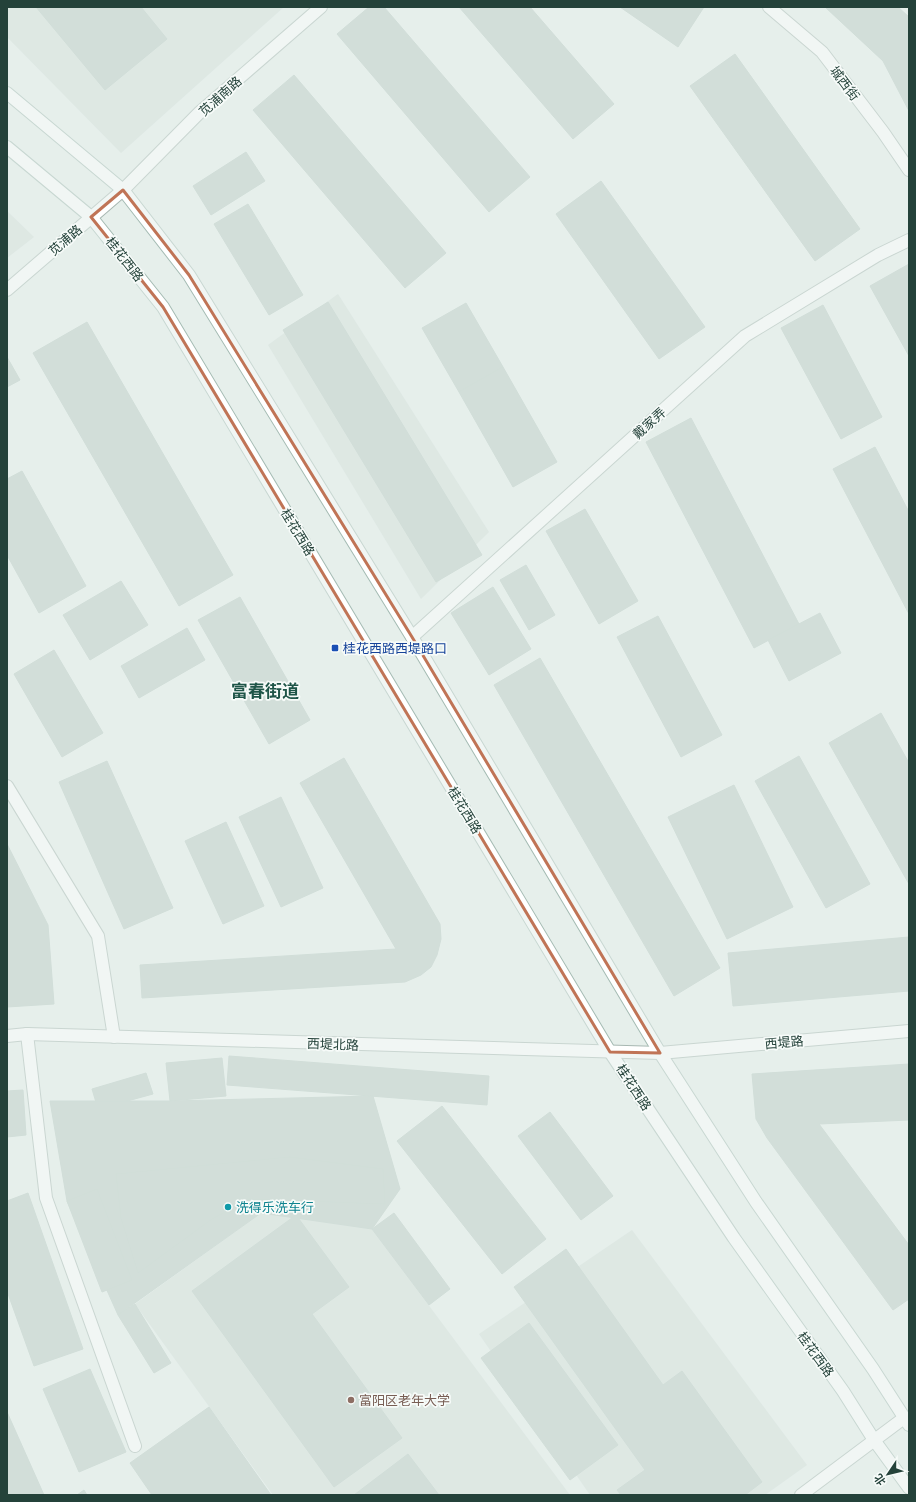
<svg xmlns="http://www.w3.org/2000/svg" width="916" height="1502" font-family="'Fira Sans','Noto Sans SC',sans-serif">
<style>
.built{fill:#d4dfda}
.building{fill:#bbcac4;stroke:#b8c9c2}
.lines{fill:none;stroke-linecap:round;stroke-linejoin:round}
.minor-casing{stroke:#a8b8b2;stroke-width:14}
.tertiary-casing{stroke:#a8b8b2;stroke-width:14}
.secondary-casing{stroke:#a4bbb3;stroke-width:14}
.minor{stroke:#fff;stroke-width:12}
.tertiary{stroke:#fff;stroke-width:12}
.secondary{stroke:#fff;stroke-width:12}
.marked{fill:none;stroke:#c07456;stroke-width:3;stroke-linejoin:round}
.transit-dot{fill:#1a4fb4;stroke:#f7fbf9;stroke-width:1.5}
.culture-dot{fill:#0f9aa8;stroke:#f7fbf9;stroke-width:1.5}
.education-dot{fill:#8d6e63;stroke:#f7fbf9;stroke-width:1.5}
.labels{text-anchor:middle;stroke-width:3.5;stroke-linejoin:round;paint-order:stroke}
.street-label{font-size:13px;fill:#24423a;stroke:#f7fbf9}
.transit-label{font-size:13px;fill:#164399;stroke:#f7fbf9;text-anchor:start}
.culture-label{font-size:13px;fill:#0d838f;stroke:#f7fbf9;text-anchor:start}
.education-label{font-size:13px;fill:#785e54;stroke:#f7fbf9;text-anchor:start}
.district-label{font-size:17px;font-weight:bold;fill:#1f5548;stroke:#f7fbf9}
</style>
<rect width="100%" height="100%" fill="#e6efeb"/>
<g class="built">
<polygon points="7,7 284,7 121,153 7,37"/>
<polygon points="7,211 34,237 7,258"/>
<polygon points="338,294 489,532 421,599 268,345"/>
<polygon points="261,1213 372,1229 570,1495 273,1495 135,1304"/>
<polygon points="632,1230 807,1465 765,1495 590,1495 479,1334"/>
</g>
<g class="building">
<polygon points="36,7 141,7 167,39 105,90"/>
<polygon points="369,7 384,7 530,177 489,212 337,34"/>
<polygon points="459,7 530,7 614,104 573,139"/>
<polygon points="620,7 704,7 678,47"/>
<polygon points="825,7 898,7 909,17 909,111 883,61"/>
<polygon points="735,54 860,229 815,261 690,86"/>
<polygon points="294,75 446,253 405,288 253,110"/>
<polygon points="246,152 265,181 211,215 193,186"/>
<polygon points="601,181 705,327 659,359 556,214"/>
<polygon points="248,204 303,295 269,315 214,224"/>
<polygon points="909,264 909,356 870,286"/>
<polygon points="328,302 482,555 436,582 283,330"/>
<polygon points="466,303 503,367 459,392 422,328"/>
<polygon points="823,305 882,417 841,439 781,328"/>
<polygon points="87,322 233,575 179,606 33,353"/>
<polygon points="7,357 20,380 7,387"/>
<polygon points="503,367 557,462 513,487 459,392"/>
<polygon points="691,418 799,624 754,648 646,442"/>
<polygon points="875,447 909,512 909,614 833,469"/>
<polygon points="22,471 86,586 39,613 7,555 7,479"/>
<polygon points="585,509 638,601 599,624 546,531"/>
<polygon points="526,565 555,615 529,630 500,580"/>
<polygon points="121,581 148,625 90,660 63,615"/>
<polygon points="493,587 531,649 489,675 451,613"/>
<polygon points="240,597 310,720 269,744 198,620"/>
<polygon points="820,613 841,653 789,681 768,640"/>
<polygon points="658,616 722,735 681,757 617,637"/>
<polygon points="187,628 205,660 139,698 121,666"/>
<polygon points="54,650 103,733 62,757 14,674"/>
<polygon points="540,658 720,968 674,996 494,685"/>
<polygon points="881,713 909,763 909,884 829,743"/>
<polygon points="799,756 870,884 826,908 755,781"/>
<polygon points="344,758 440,924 441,939 437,955 431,967 421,975 405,982 142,998 140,965 396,949 300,783"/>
<polygon points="107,761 173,908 124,929 59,782"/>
<polygon points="734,785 793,907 727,939 668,817"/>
<polygon points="281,797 323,888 281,907 239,817"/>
<polygon points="226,822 264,906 223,924 185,841"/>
<polygon points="7,844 48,925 54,1004 7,1007"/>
<polygon points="909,937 909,991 733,1006 728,953"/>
<polygon points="229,1056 489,1076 487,1105 227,1085"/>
<polygon points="222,1058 226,1096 170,1101 166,1063"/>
<polygon points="909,1064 909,1120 819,1124 909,1245 909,1299 893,1310 767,1138 756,1119 752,1074"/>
<polygon points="146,1073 153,1094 98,1109 92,1089"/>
<polygon points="23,1090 26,1135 7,1137 7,1091"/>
<polygon points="373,1096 400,1189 372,1229 261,1213 118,1315 67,1201 50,1101 170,1101"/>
<polygon points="442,1106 546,1239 502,1274 397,1141"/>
<polygon points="550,1112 613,1196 581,1220 518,1136"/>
<polygon points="290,1157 383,1169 385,1204 249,1199 212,1219 138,1273 121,1218 116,1174"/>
<polygon points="97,1189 132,1280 102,1292 67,1201"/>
<polygon points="28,1193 83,1349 34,1366 7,1291 7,1201"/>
<polygon points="394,1213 450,1289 429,1305 372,1229"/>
<polygon points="296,1215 349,1287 312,1314 402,1438 334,1487 192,1291"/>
<polygon points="566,1249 663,1385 682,1371 762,1482 745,1495 621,1495 617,1490 645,1470 514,1287"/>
<polygon points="135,1304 171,1363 154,1373 118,1315"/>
<polygon points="529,1323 618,1445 570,1480 481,1358"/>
<polygon points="90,1369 126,1452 79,1472 43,1389"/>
<polygon points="209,1407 271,1495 152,1495 130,1463"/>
<polygon points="7,1412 44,1495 7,1495"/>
<polygon points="408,1454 439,1495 354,1495"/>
<polygon points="84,1490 87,1495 77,1495"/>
</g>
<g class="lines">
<g class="minor-casing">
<g id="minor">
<polyline points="412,637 745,336 878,255 909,240"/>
<polyline points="7,786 98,936 114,1037"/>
<polyline points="27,1034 46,1198 135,1446"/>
<polyline points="801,1495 904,1418"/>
</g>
</g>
<g class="tertiary-casing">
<g id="tertiary">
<polyline points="769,7 822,52 883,132 909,170"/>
<polyline points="7,290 123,190 200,112 321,7"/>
<polyline points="7,1036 27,1034 660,1053 909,1031"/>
</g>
</g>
<g class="secondary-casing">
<g id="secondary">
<polyline points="7,93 123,190 189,275 412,637 660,1053 756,1202 873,1369 909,1425"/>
<polyline points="7,147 91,217 163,307 610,1052 734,1238 843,1391 874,1440 909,1488"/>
</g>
</g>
<use href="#minor" class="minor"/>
<use href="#tertiary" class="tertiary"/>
<use href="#secondary" class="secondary"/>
</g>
<path d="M0 0H916V1502H0ZM123 190 189 275 412 637 660 1053 610 1052 163 307 91 217Z" fill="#e6efeb" fill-opacity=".55" fill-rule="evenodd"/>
<path class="marked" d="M123 190 189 275 412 637 660 1053 610 1052 163 307 91 217Z"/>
<rect class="transit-dot" x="331" y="644" width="8" height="8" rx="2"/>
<circle class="culture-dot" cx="228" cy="1207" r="4"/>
<circle class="education-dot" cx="351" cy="1400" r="4"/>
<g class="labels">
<g class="street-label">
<text transform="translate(845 83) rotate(53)" y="5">城西街</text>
<text transform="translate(220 96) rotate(-42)" y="5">苋浦南路</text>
<text transform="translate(65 240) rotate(-41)" y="5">苋浦路</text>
<text transform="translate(125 259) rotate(52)" y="5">桂花西路</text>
<text transform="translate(649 423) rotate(-42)" y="5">戴家弄</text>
<text transform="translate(298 532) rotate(59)" y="5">桂花西路</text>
<text transform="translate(465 810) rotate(59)" y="5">桂花西路</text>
<text transform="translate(784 1042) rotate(-5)" y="5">西堤路</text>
<text transform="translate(333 1044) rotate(2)" y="5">西堤北路</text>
<text transform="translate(634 1087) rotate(57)" y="5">桂花西路</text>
<text transform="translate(816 1354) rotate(54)" y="5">桂花西路</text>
</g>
<g class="transit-label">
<text x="343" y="653">桂花西路西堤路口</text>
</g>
<g class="culture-label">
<text x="236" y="1212">洗得乐洗车行</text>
</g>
<g class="education-label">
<text x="359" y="1405">富阳区老年大学</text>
</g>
<g class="district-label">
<text x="265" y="697">富春街道</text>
</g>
</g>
<rect width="916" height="1502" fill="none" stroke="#24423a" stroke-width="16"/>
<g transform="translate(888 1474) rotate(235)" stroke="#f7fbf9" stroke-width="3" paint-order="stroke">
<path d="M0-3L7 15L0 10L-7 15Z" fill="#24423a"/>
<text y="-6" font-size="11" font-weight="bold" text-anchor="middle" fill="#24423a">北</text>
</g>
</svg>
